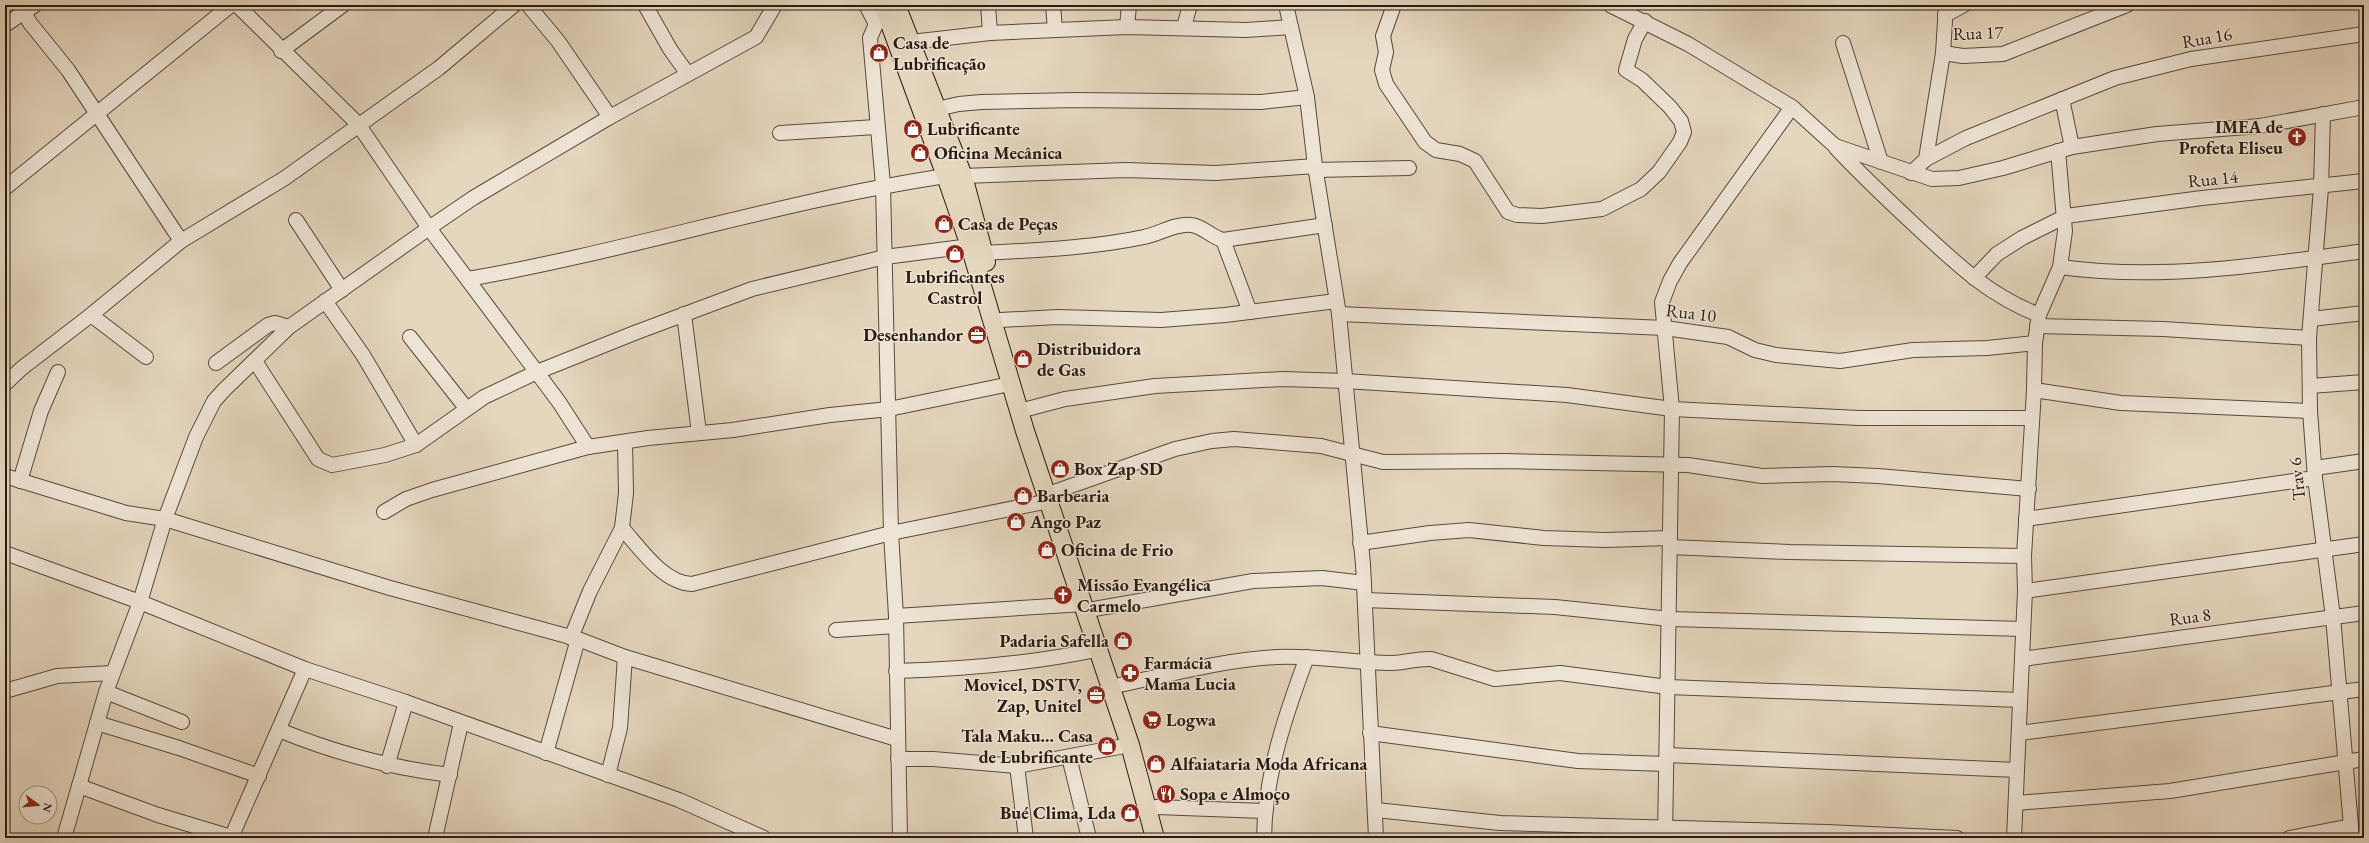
<svg xmlns="http://www.w3.org/2000/svg" width="2369" height="843" font-family="'EB Garamond',serif">
<style>
.lines{fill:none;stroke-linecap:round;stroke-linejoin:round}
.minor-casing{stroke:#574a3d;stroke-width:16}
.major-casing{stroke:#281b12;stroke-width:20}
.minor{stroke:#eee4d5;stroke-width:14}
.major{stroke:#e5d6be;stroke-width:18}
.labels{text-anchor:middle;stroke-width:3;stroke-linejoin:round;paint-order:stroke}
.street-label{font-size:18px;fill:#281b12;stroke:#eee4d5}
.poi-label{font-size:18px;font-weight:bold;fill:#281b12;stroke:#eee4d5;text-anchor:start}
</style>
<rect width="100%" height="100%" fill="#e5d6be"/>
<filter id="stains"><feTurbulence type="fractalNoise" baseFrequency=".005" numOctaves="4"/><feColorMatrix values="0 0 0 0 .2 0 0 0 0 .09 0 0 0 0 .02 0 0 0 .5 -.17"/></filter>
<radialGradient id="worn" r=".72"><stop offset=".6" stop-color="#630" stop-opacity="0"/><stop offset="1" stop-color="#630" stop-opacity=".3"/></radialGradient>
<g class="lines">
<g class="minor-casing">
<g id="minor">
<polyline points="20,5 30,23 68,70 181,241"/>
<polyline points="237,5 358,124 429,228 559,402 588,447"/>
<polyline points="528,5 558,41 610,117"/>
<polyline points="645,5 670,49 687,73"/>
<polyline points="866,5 876,24"/>
<polyline points="988,5 990,33"/>
<polyline points="1053,5 1055,30"/>
<polyline points="1286,5 1307,97 1315,166 1339,314 1363,564 1376,838"/>
<polyline points="1394,5 1383,36 1386,52 1382,70 1386,84 1425,142 1436,150 1460,154 1475,161 1508,212 1517,215 1542,216 1602,209 1641,189 1659,172 1680,142 1684,132 1681,121 1670,107 1642,80 1626,70 1635,39 1645,21"/>
<polyline points="1610,5 1688,44 1792,107 1835,146 1932,179 1959,178 2003,168 2072,147 2157,134 2260,126 2364,107"/>
<polyline points="1945,15 1964,5"/>
<polyline points="887,17 876,24 870,38 883,185 891,533 896,616 900,838"/>
<polyline points="5,25 35,5"/>
<polyline points="1127,27 1129,5"/>
<polyline points="1184,27 1190,5"/>
<polyline points="911,42 990,33 1127,27 1246,30 1291,27"/>
<polyline points="1843,43 1881,162"/>
<polyline points="281,51 343,5"/>
<polyline points="1943,53 1963,56 2003,54 2127,5"/>
<polyline points="2062,99 2072,147"/>
<polyline points="928,111 959,104 981,102 1077,100 1261,102 1307,97"/>
<polyline points="2323,114 2321,188 2309,338 2310,411 2315,478 2333,617 2352,838"/>
<polyline points="780,133 876,127"/>
<path d="M1836 148C1863 177 1892 204 1921 231 1960 267 1989 295 2039 315"/>
<polyline points="1926,159 1943,53 1946,5"/>
<polyline points="1315,170 1409,168"/>
<polyline points="1911,173 1926,159 1966,138 2115,78 2191,59 2364,34"/>
<polyline points="963,176 1126,170 1216,173 1315,166"/>
<polyline points="5,188 231,5"/>
<polyline points="296,220 342,290"/>
<polyline points="1223,240 1250,312"/>
<path d="M984 253C1037 250 1092 248 1144 237 1159 234 1176 223 1191 225 1203 226 1211 237 1223 240L1325 225"/>
<path d="M2060 267C2161 281 2264 265 2364 251"/>
<polyline points="1974,278 1997,254 2022,238 2066,216 2202,198 2364,181"/>
<path d="M468 279C629 251 785 200 946 176"/>
<polyline points="325,301 363,355 416,445"/>
<polyline points="684,314 699,433"/>
<polyline points="1339,314 1665,328 1728,337 1755,350 1776,355 1840,361 1913,350 1987,348 2035,343"/>
<polyline points="91,315 146,357"/>
<polyline points="2311,319 2364,313"/>
<polyline points="1000,320 1058,317 1161,320 1225,315 1336,301"/>
<polyline points="2037,326 2163,329 2309,338"/>
<polyline points="410,337 466,408"/>
<polyline points="255,361 318,459 332,465 385,455 416,445 484,397 537,372 637,332 752,289 885,257 970,246"/>
<polyline points="216,363 268,325 275,323 289,327"/>
<polyline points="5,384 22,368 91,315 181,241 285,178 439,68 514,5"/>
<polyline points="2310,386 2364,382"/>
<polyline points="2034,390 2121,403 2310,411"/>
<polyline points="1027,409 1065,399 1155,386 1283,379 1345,381 1567,395 1672,409 1859,418 2032,418"/>
<polyline points="2315,468 2364,461"/>
<polyline points="5,476 126,513 165,519 390,588 578,639 625,657 897,739"/>
<polyline points="20,481 41,411 58,372"/>
<polyline points="1054,492 1175,449 1212,441 1234,439 1321,446 1383,462 1504,461 1688,465 1762,476 1832,474 1878,476 2029,489"/>
<polyline points="384,512 406,499 432,490 588,447 648,438 733,430 830,415 889,409 1010,384"/>
<polyline points="2026,519 2315,478"/>
<path d="M622 528C640 548 663 583 692 584L891 533 1049 501"/>
<polyline points="1360,543 1430,533 1469,530 1544,538 1606,540 1669,538"/>
<polyline points="1670,547 1789,552 2024,556"/>
<polyline points="5,553 140,602 305,669 406,702 679,800 764,838"/>
<polyline points="2025,591 2364,544"/>
<polyline points="1365,600 1555,607 1670,619 2023,629"/>
<polyline points="1094,609 1253,581 1322,578 1364,583"/>
<polyline points="896,616 1084,604"/>
<polyline points="836,630 896,626"/>
<polyline points="571,638 590,591 622,528 626,493 625,442"/>
<polyline points="2022,659 2364,613"/>
<path d="M896 671C965 669 1032 664 1100 649"/>
<path d="M1119 685C1172 674 1223 660 1277 657 1315 655 1353 663 1392 663 1405 663 1418 658 1431 659L1495 679 1560 673 1668 687 2020 700"/>
<polyline points="5,691 57,676 112,673"/>
<polyline points="106,692 182,722"/>
<polyline points="97,723 179,748 259,776"/>
<path d="M279 730C335 753 391 768 450 775"/>
<polyline points="1370,733 1578,761 1666,764"/>
<polyline points="2019,733 2364,689"/>
<polyline points="546,753 578,639"/>
<polyline points="1667,755 2017,770"/>
<polyline points="1069,757 1089,838"/>
<polyline points="898,759 933,759 1017,766 1130,745"/>
<polyline points="387,766 406,702"/>
<polyline points="1017,766 1026,838"/>
<polyline points="608,775 620,728 625,657"/>
<polyline points="79,786 158,815 231,837"/>
<polyline points="2016,803 2170,791 2364,759"/>
<polyline points="1156,807 1264,811"/>
<polyline points="1376,810 1500,823 1827,832 1957,838"/>
<polyline points="64,838 106,692 140,602 165,519 196,437 214,401 224,390 289,327 429,228 473,198 610,117 756,37 775,5"/>
<polyline points="231,838 305,669"/>
<polyline points="435,838 461,723"/>
<path d="M1264 838C1265 775 1285 716 1307 657"/>
<polyline points="1665,838 1672,409 1662,302 1670,281 1680,263 1792,107"/>
<polyline points="2014,838 2025,591 2024,556 2034,390 2035,343 2039,315 2060,267 2065,231 2058,151"/>
<polyline points="2289,838 2351,826"/>
</g>
</g>
<g class="major-casing">
<g id="major">
<polyline points="883,5 946,176 970,246 1025,431 1130,745 1155,838"/>
<polyline points="896,5 963,176 986,262"/>
</g>
</g>
<use href="#minor" class="minor"/>
<use href="#major" class="major"/>
</g>
<defs>
<g id="shop-disc" transform="scale(1)"><circle r="9.5" fill="#8f2418" stroke="#eee4d5"/><path d="M-5-2.5h2.3a2.7 3.5 0 0 1 5.4 0H5L5.5 6h-11ZM-1.5-2.5h3a1.5 2.3 0 0 0-3 0Z" fill="#fff"/></g>
<g id="church-disc" transform="scale(1)"><circle r="9.5" fill="#8f2418" stroke="#eee4d5"/><path d="M-1.2-6h2.4v3.5h3.3v2.4h-3.3V6h-2.4V-.1h-3.3v-2.4h3.3Z" fill="#fff"/></g>
<g id="office-disc" transform="scale(1)"><circle r="9.5" fill="#8f2418" stroke="#eee4d5"/><path d="M-6-3h4V-5.5h4V-3h4V5H-6ZM-1-4.5V-3h2v-1.5ZM-6 0V1H6V0Z" fill="#fff"/></g>
<g id="pharmacy-disc" transform="scale(1)"><circle r="9.5" fill="#8f2418" stroke="#eee4d5"/><path d="M-2-6h4v4h4v4h-4v4h-4v-4h-4v-4h4Z" fill="#fff"/></g>
<g id="supermarket-disc" transform="scale(1)"><circle r="9.5" fill="#8f2418" stroke="#eee4d5"/><path d="M-6-5.5h2.5l.6 2H6L4.5 2H-2.5L-4.4-4H-6ZM-1.5 3.2a1.3 1.3 0 1 0 .1 0ZM3 3.2a1.3 1.3 0 1 0 .1 0Z" fill="#fff"/></g>
<g id="restaurant-disc" transform="scale(1)"><circle r="9.5" fill="#8f2418" stroke="#eee4d5"/><path d="M-5-6h1v4h1v-4h1v4h1v-4h1v5L-1.5 .5V6h-2V.5L-5-1ZM5-6V6H3V1.5H1.5Q1.5-4 5-6Z" fill="#fff"/></g>
</defs>
<g fill-rule="evenodd">
<use href="#shop-disc" x="879" y="53"/>
<use href="#shop-disc" x="913" y="129"/>
<use href="#church-disc" x="2297" y="137"/>
<use href="#shop-disc" x="920" y="153"/>
<use href="#shop-disc" x="944" y="224"/>
<use href="#shop-disc" x="955" y="254"/>
<use href="#office-disc" x="977" y="335"/>
<use href="#shop-disc" x="1023" y="359"/>
<use href="#shop-disc" x="1060" y="469"/>
<use href="#shop-disc" x="1023" y="496"/>
<use href="#shop-disc" x="1016" y="522"/>
<use href="#shop-disc" x="1047" y="550"/>
<use href="#church-disc" x="1063" y="595"/>
<use href="#shop-disc" x="1123" y="641"/>
<use href="#pharmacy-disc" x="1130" y="673"/>
<use href="#office-disc" x="1096" y="695"/>
<use href="#supermarket-disc" x="1152" y="720"/>
<use href="#shop-disc" x="1107" y="746"/>
<use href="#shop-disc" x="1156" y="764"/>
<use href="#restaurant-disc" x="1166" y="794"/>
<use href="#shop-disc" x="1130" y="813"/>
</g>
<g class="labels">
<g class="street-label">
<text transform="translate(1978 33) rotate(-2)" y="6">Rua 17</text>
<text transform="translate(2207 38) rotate(-10)" y="6">Rua 16</text>
<text transform="translate(2213 179) rotate(-6)" y="6">Rua 14</text>
<text transform="translate(1691 313) rotate(7)" y="6">Rua 10</text>
<text transform="translate(2297 479) rotate(-96)" y="6">Trav 6</text>
<text transform="translate(2190 617) rotate(-8)" y="6">Rua 8</text>
</g>
<g class="poi-label">
<text x="893" y="49">Casa de<tspan x="893" dy="21">Lubrificação</tspan></text>
<text x="2283" y="133" text-anchor="end">IMEA de<tspan x="2283" dy="21">Profeta Eliseu</tspan></text>
<text x="927" y="135">Lubrificante</text>
<text x="934" y="159">Oficina Mecânica</text>
<text x="958" y="230">Casa de Peças</text>
<text x="955" y="283" text-anchor="middle">Lubrificantes<tspan x="955" dy="21">Castrol</tspan></text>
<text x="963" y="341" text-anchor="end">Desenhandor</text>
<text x="1037" y="355">Distribuidora<tspan x="1037" dy="21">de Gas</tspan></text>
<text x="1074" y="475">Box Zap SD</text>
<text x="1037" y="502">Barbearia</text>
<text x="1030" y="528">Ango Paz</text>
<text x="1061" y="556">Oficina de Frio</text>
<text x="1077" y="591">Missão Evangélica<tspan x="1077" dy="21">Carmelo</tspan></text>
<text x="1109" y="647" text-anchor="end">Padaria Safella</text>
<text x="1144" y="669">Farmácia<tspan x="1144" dy="21">Mama Lucia</tspan></text>
<text x="1082" y="691" text-anchor="end">Movicel, DSTV,<tspan x="1082" dy="21">Zap, Unitel</tspan></text>
<text x="1166" y="726">Logwa</text>
<text x="1093" y="742" text-anchor="end">Tala Maku... Casa<tspan x="1093" dy="21">de Lubrificante</tspan></text>
<text x="1170" y="770">Alfaiataria Moda Africana</text>
<text x="1180" y="800">Sopa e Almoço</text>
<text x="1116" y="819" text-anchor="end">Bué Clima, Lda</text>
</g>
</g>
<rect width="2369" height="843" fill="none" stroke="#e5d6be" stroke-width="20"/>
<rect x="6" y="6" width="2357" height="831" fill="none" stroke="#281b12" stroke-width="2"/>
<rect x="10" y="10" width="2349" height="823" fill="none" stroke="#281b12"/>
<g transform="translate(38 805) rotate(106)"><circle r="19" fill="#eee4d5" stroke="#9f9487"/>
<path d="M0-3L7 15L0 10L-7 15Z" fill="#8f2418"/>
<text y="-6" font-size="11" font-weight="bold" text-anchor="middle" fill="#281b12">N</text>
</g>
<rect width="100%" height="100%" filter="url(#stains)"/>
<rect width="100%" height="100%" fill="url(#worn)"/>
</svg>
